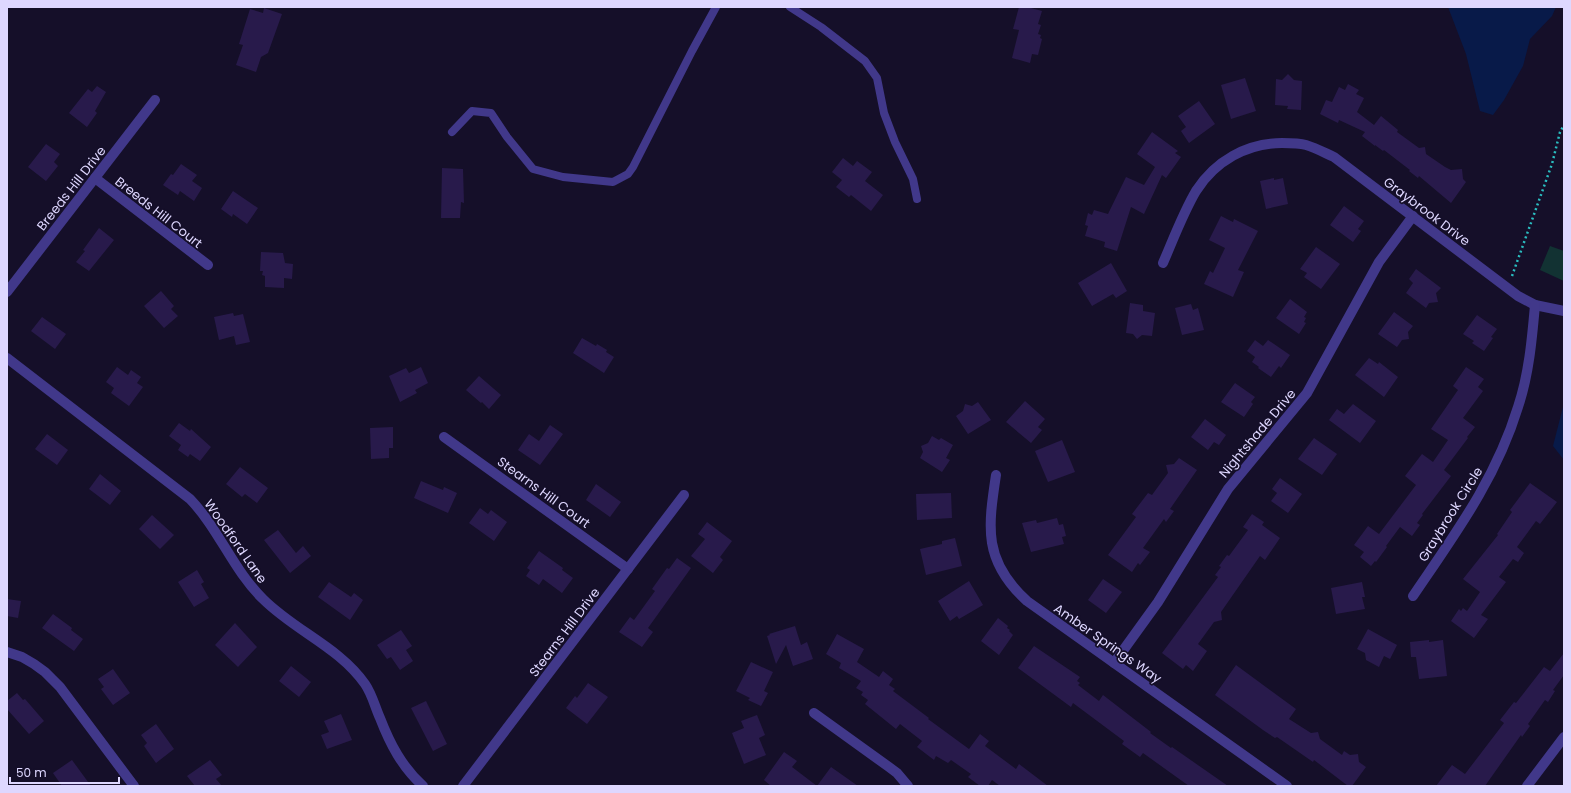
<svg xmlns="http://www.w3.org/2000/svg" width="1571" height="793" font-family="Poppins,sans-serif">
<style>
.green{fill:#123233}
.water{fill:#081a49}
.building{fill:#281a4b}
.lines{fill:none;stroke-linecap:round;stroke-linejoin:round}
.path{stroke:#2abdc0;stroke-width:2.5;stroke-dasharray:2 3;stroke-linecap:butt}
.lane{stroke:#41388a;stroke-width:8}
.street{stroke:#41388a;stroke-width:10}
.labels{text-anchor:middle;stroke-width:3.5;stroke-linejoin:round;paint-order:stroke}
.street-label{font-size:13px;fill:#ded7ff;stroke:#150f29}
</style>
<rect width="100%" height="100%" fill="#150f29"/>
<polygon class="green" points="1550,246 1564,251 1564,281 1540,270"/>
<g class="water">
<polygon points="1448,7 1556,7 1552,16 1530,39 1523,66 1504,100 1493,115 1480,111 1466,54"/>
<polygon points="1564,403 1564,460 1553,446"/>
</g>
<g class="building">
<polygon points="1019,7 1027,7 1042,11 1038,24 1041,25 1038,34 1041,35 1040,38 1042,39 1038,55 1032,54 1030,63 1012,58 1019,30 1013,29"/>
<polygon points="264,8 282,14 268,53 261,57 256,72 236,65 243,45 239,44 250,9 263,13"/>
<polygon points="1288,74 1294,80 1302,81 1301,110 1287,109 1288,106 1275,105 1276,79 1282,80"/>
<polygon points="1245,78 1256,111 1231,119 1221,85"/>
<polygon points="1348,84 1359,90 1356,94 1364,98 1357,112 1374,125 1381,116 1398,130 1397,132 1419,148 1425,147 1426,154 1445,167 1451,170 1462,169 1463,179 1466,182 1451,203 1419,176 1418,178 1409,171 1410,170 1384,150 1383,151 1375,145 1375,146 1362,136 1365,132 1339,120 1338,123 1320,114 1326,100 1332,102 1339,87 1345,90"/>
<polygon points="97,86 106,92 95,111 97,113 87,127 69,113 88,89 92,92"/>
<polygon points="1199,101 1215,124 1189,143 1181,131 1186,127 1178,116"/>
<polygon points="1152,132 1178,151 1175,153 1181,157 1166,178 1162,175 1144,214 1131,207 1117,251 1104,247 1105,242 1085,236 1088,226 1085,225 1088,213 1092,215 1094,210 1108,214 1126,177 1144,185 1155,167 1137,154"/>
<polygon points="46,144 60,154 54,162 58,166 46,181 28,167"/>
<polygon points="843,158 853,166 857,161 872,172 865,181 883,195 871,211 851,195 849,197 836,187 842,180 832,172"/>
<polygon points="181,164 197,175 192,181 202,188 194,201 180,191 178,195 163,185 171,174 173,175"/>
<polygon points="442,168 463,169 464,203 461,202 460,218 441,218"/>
<polygon points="1274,178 1274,180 1283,178 1288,204 1266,209 1260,181"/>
<polygon points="233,191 258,208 247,224 233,214 232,217 221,209"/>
<polygon points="1344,206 1364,221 1358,229 1361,231 1353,242 1330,225"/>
<polygon points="1221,216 1233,222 1234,219 1258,231 1238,270 1244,272 1233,297 1204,284 1210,271 1213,273 1225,248 1209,240"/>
<polygon points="99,228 114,240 89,271 76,262 85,251 83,250"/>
<polygon points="1316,247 1340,264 1321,289 1304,277 1307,273 1300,269"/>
<polygon points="261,252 283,253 285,263 293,264 292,279 284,278 284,288 265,287 265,276 262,275 263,271 260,271"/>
<polygon points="1111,263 1127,291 1116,298 1113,294 1092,306 1078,283"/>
<polygon points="1416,269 1441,288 1436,293 1438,302 1429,303 1426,308 1406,293 1413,283 1409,279"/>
<polygon points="161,291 174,306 171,309 178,316 164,328 144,306"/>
<polygon points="1290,299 1307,312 1304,317 1306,318 1304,322 1306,323 1299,334 1276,318"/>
<polygon points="1130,303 1143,305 1143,311 1155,313 1152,336 1142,335 1137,339 1133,334 1126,333"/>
<polygon points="1191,304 1193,310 1198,308 1204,330 1182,335 1175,308"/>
<polygon points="1394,312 1413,326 1408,332 1409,339 1402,340 1397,347 1378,334"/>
<polygon points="233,313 234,316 243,314 250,342 236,345 234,336 219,340 214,317"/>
<polygon points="1477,315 1497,329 1491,337 1493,338 1484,351 1472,343 1474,341 1463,334"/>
<polygon points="42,317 66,334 55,349 31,331"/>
<polygon points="582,338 596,346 597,344 607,350 606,352 614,357 604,373 573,353"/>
<polygon points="1255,340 1263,346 1268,340 1290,355 1281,368 1279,366 1271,377 1258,368 1259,367 1252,362 1255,357 1247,351"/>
<polygon points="1369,358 1378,364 1379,362 1398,377 1384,397 1355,375"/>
<polygon points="117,367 128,375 131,370 141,377 137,383 143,387 129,406 111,393 114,388 106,382"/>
<polygon points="421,367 428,383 415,390 417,393 400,402 389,376 406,368 409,373"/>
<polygon points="1466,367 1484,379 1478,387 1483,391 1463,418 1475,427 1467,437 1468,438 1444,470 1451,476 1422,514 1423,515 1417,523 1420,525 1412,536 1400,527 1386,546 1387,547 1376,562 1375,561 1371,566 1360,557 1364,552 1354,545 1368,526 1379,534 1416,485 1405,476 1422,454 1433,462 1448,440 1431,429 1458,390 1453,386"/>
<polygon points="479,376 501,395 489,409 482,402 481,403 466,390"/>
<polygon points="1235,383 1255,397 1251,402 1253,404 1244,417 1221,402"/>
<polygon points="1025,401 1045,419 1038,427 1042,430 1031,443 1006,422"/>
<polygon points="978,402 991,420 968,434 956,416 963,411 965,404 972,406"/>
<polygon points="1353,404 1376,421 1360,443 1329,420 1337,409 1344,414"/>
<polygon points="1205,419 1226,435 1219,445 1214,442 1208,450 1191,437"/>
<polygon points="179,423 190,431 191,429 211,447 200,461 190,454 188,457 178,450 181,445 169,436"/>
<polygon points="550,425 563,434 540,465 518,450 529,434 539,441"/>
<polygon points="393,427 393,448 389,448 389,458 371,459 370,428"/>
<polygon points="47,434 68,450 57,465 35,449"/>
<polygon points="932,436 939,440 941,438 953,445 946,458 950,460 942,472 920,458 923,452 921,446 928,443"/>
<polygon points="1314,438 1337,454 1322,475 1298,459"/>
<polygon points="1062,440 1075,472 1048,482 1035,451"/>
<polygon points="1179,458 1197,470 1170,509 1174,511 1166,522 1164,519 1143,548 1150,552 1140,565 1138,563 1132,572 1108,555 1136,517 1132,514 1148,493 1152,495 1168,473 1166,465 1174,464"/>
<polygon points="240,467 268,488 257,503 245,494 242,497 226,484"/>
<polygon points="100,474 121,491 110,505 89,489"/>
<polygon points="1280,478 1302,494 1288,513 1271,501 1277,493 1272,489"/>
<polygon points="421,481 443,490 444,487 457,493 448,513 414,498"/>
<polygon points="1530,483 1557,502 1540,524 1536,521 1517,547 1524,553 1518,562 1513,559 1499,577 1506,582 1481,615 1488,619 1474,638 1451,621 1459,609 1461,611 1463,608 1467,611 1480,592 1463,579 1498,535 1497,534 1512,512 1510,510"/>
<polygon points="596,484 621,502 610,517 586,500"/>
<polygon points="951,493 952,518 917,520 916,494"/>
<polygon points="480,508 488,514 491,510 507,522 494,541 469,523"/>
<polygon points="1252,514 1264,522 1262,525 1280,538 1265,560 1260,556 1221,612 1222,620 1214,622 1198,644 1207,651 1193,671 1186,665 1183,669 1162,653 1218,577 1215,575 1221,567 1219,566 1227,555 1229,556 1248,530 1243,527"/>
<polygon points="152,515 174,535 160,549 139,529"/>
<polygon points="1057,518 1059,525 1063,524 1066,536 1062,537 1064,544 1031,552 1022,523 1036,520 1037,523"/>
<polygon points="707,522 732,541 720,557 723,560 713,573 691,556 705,539 698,534"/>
<polygon points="278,530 296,553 303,546 311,556 290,573 264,540"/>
<polygon points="955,538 962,566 926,575 920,549 942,544 942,541"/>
<polygon points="539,551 563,568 562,570 573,578 562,593 543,579 539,585 526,576 530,570 527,568"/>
<polygon points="677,558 691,568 648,628 653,632 642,647 619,632 630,617 634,620 655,591 652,589 667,568 669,569"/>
<polygon points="197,570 204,582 201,584 209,598 194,607 178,582"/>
<polygon points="1103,579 1122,592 1106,613 1088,600"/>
<polygon points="969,581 983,605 959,619 957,616 950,621 938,601"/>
<polygon points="329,582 351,597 354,593 363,600 350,620 318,597"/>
<polygon points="1362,582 1365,597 1362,597 1365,609 1336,614 1331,588"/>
<polygon points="7,599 21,601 18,618 7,616"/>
<polygon points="53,614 72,628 71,630 83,639 74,651 42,628"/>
<polygon points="998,618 1008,626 1007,628 1010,630 1009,631 1013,635 999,655 981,641"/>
<polygon points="235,623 257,647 238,667 215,645"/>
<polygon points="795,626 801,645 807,642 813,659 793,666 786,645 776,664 767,636 770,635 769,634"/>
<polygon points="1368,629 1397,645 1390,659 1384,656 1379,667 1366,660 1365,653 1357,649"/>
<polygon points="401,630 412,646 406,650 413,661 400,670 391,657 387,659 377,645"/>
<polygon points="837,634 864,649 857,662 879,677 883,671 893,679 889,685 895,689 893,691 929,718 928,719 969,749 980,734 989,741 985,746 1016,769 1019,764 1048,786 1000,786 992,780 988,786 980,786 968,777 971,774 951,760 948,763 936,756 934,760 917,747 922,741 900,724 896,729 865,704 868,700 861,695 863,692 856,688 861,681 839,668 841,663 826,654"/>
<polygon points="1429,640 1429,642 1443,640 1447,676 1419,679 1416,657 1411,657 1410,642"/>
<polygon points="1034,646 1080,677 1077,681 1080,683 1078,685 1099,701 1103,695 1151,732 1150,733 1171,748 1172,747 1228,786 1189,786 1143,753 1140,757 1122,744 1124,741 1073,703 1071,707 1018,668"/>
<polygon points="1564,653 1564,675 1553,690 1555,691 1548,702 1545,700 1528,724 1530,726 1522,737 1521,735 1485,786 1436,786 1452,765 1465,774 1504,723 1500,720 1514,702 1516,703 1544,667 1550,671"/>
<polygon points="751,662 773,672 764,691 768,693 761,706 748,700 750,698 736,691"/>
<polygon points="1236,665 1296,709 1289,719 1311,733 1318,732 1320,739 1342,755 1344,751 1350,755 1358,754 1359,762 1366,767 1352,786 1348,786 1314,760 1313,762 1277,737 1275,738 1263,730 1215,695"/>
<polygon points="291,666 311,682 299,697 279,681"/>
<polygon points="113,669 130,693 113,705 101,689 104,687 98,679"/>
<polygon points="588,683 608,697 587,724 566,708 575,696 577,698"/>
<polygon points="17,693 23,700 25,699 44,721 29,734 7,709 7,701"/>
<polygon points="426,701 447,744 433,751 411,708"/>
<polygon points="341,714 352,740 327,749 321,735 329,732 324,721"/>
<polygon points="757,715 765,735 759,738 766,755 744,764 732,733 744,728 741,721"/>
<polygon points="156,724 174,749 156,763 144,746 147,743 141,735"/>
<polygon points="784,752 797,761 792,767 817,786 831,767 858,786 771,786 764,780"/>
<polygon points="72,760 91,786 62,786 53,773"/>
<polygon points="210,760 222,775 216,779 222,786 195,786 187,776"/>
</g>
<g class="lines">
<polyline class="path" points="1512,276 1552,164 1560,132 1564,125"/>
<g class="lane">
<polyline points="790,7 821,27 865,61 877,78 884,113 895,142 913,179 917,199"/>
<polyline points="452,132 472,111 491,113 507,137 533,169 563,177 613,182 628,174 633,167 692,51 716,7"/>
</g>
<g class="street">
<polyline points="95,178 208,265"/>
<path d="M1163 263C1173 240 1183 213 1196 191 1215 161 1247 143 1282 143 1290 143 1299 143 1306 145 1316 148 1325 153 1334 157L1518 296 1535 305 1564 311"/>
<polyline points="7,292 155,100"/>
<path d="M7 358 190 499C219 529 233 570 263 599 295 631 339 647 365 684 372 694 375 707 380 718 390 744 402 767 423 786"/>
<polyline points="444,437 628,569"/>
<path d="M996 475C988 528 983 561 1027 601L1287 786"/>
<path d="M1413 596C1455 534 1496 479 1518 407 1529 374 1532 339 1535 305"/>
<polyline points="7,652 22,657 34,664 45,672 60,687 134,786"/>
<polyline points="1114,663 1158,602 1228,489 1307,393 1379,262 1413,216"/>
<polyline points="814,713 889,767 897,773 908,786"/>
<polyline points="463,786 684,495"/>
<polyline points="1527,786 1564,737"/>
</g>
</g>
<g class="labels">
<g class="street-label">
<text transform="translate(71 188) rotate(-52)" y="5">Breeds Hill Drive</text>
<text transform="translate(1427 211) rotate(37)" y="5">Graybrook Drive</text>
<text transform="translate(159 212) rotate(38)" y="5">Breeds Hill Court</text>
<text transform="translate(1257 433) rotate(-50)" y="5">Nightshade Drive</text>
<text transform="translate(544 492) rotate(36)" y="5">Stearns Hill Court</text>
<text transform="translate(1450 514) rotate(-58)" y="5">Graybrook Circle</text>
<text transform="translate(236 541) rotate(55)" y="5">Woodford Lane</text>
<text transform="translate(564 632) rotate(-53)" y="5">Stearns Hill Drive</text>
<text transform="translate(1108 643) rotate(35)" y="5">Amber Springs Way</text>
</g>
</g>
<rect width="1571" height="793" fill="none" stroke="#ded7ff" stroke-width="16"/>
<path d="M10 777v6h109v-6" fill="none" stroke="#ded7ff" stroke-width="2"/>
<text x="16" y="777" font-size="12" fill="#ded7ff" stroke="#150f29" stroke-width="3" paint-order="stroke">50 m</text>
</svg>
